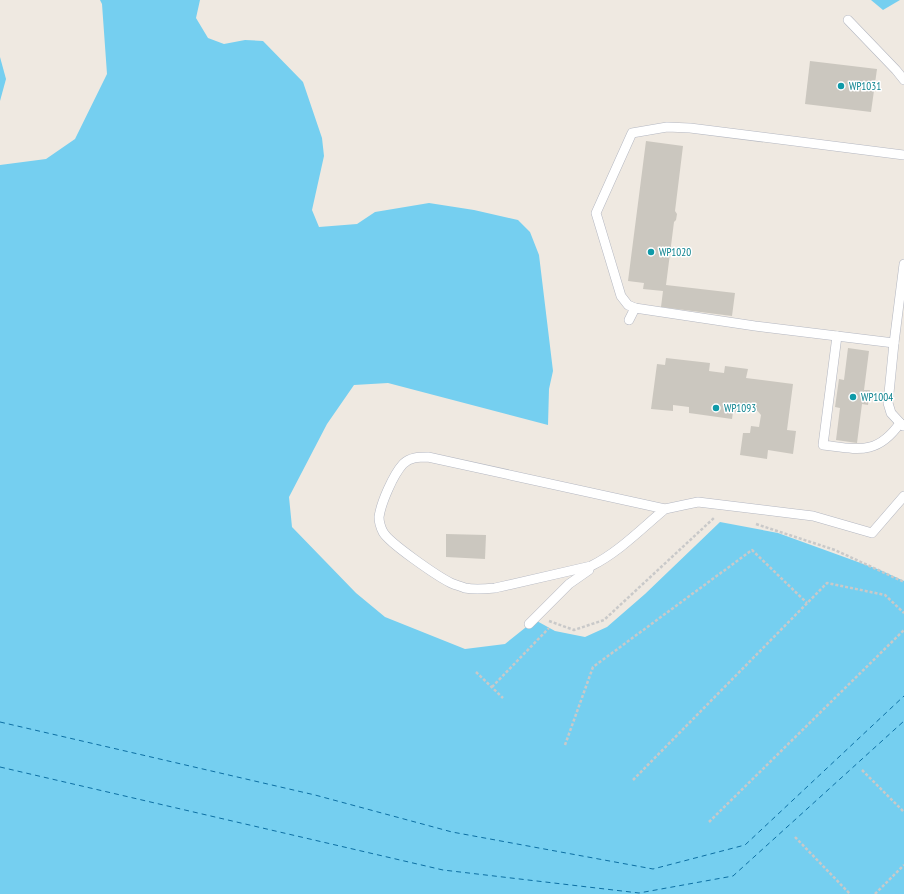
<svg xmlns="http://www.w3.org/2000/svg" width="904" height="894" font-family="'PT Sans Narrow',sans-serif">
<style>
.water{fill:#75cff0}
.lines{fill:none;stroke-linecap:round;stroke-linejoin:round}
.ferry{stroke:#0d6fa3;stroke-width:1;stroke-dasharray:5 4;stroke-linecap:butt}
.building{fill:#cbc7bf}
.service-casing{stroke:#b4b7c1;stroke-width:10}
.path{stroke:#c9c9c9;stroke-width:2.5;stroke-dasharray:3 2;stroke-linecap:butt}
.service{stroke:#fff;stroke-width:9}
.culture-dot{fill:#0f9aa8;stroke:#fff;stroke-width:1.5}
.labels{text-anchor:middle;stroke-width:3;stroke-linejoin:round;paint-order:stroke}
.culture-label{font-size:11px;fill:#0d838f;stroke:#fff;text-anchor:start}
</style>
<rect width="100%" height="100%" fill="#efe9e1"/>
<g class="water">
<polygon points="100,0 200,0 196,18 208,38 224,44 245,40 263,41 303,82 322,138 324,156 312,210 319,227 357,224 375,212 429,203 474,210 518,220 530,232 539,255 553,371 549,389 548,425 388,383 354,385 327,424 289,497 292,527 356,593 385,617 465,649 505,644 535,620 555,631 585,637 607,627 645,594 720,522 778,533 880,570 904,581 904,894 0,894 0,165 46,159 75,139 107,74 102,4"/>
<polygon points="871,0 900,0 883,10"/>
<polygon points="0,57 6,79 0,101"/>
</g>
<g class="lines">
<g class="ferry">
<polyline points="0,722 315,795 452,832 653,869 745,845 904,696"/>
<polyline points="0,767 443,870 639,893 733,876 904,721"/>
</g>
</g>
<g class="building">
<polygon points="810,61 877,69 871,112 805,104"/>
<polygon points="646,141 683,146 675,211 677,214 676,220 674,222 666,285 735,293 732,316 661,307 663,291 643,289 644,283 628,281"/>
<polygon points="848,348 869,351 864,390 870,390 868,405 862,404 857,443 836,440 840,408 835,407 839,379 844,380"/>
<polygon points="666,358 710,363 709,371 724,373 725,366 748,369 746,378 793,384 787,430 796,431 793,454 768,450 767,459 740,455 743,433 750,433 751,426 759,427 761,415 754,407 742,405 741,413 733,412 732,419 689,413 689,407 673,405 673,411 651,409 657,364 665,365"/>
<polygon points="446,534 486,535 485,559 446,557"/>
</g>
<g class="lines">
<g class="service-casing">
<g id="service">
<polyline points="848,20 896,70 904,80"/>
<polyline points="635,308 628,305 621,296 596,213 632,133 667,127 690,128 904,155"/>
<polyline points="629,320 635,308 755,326 894,343"/>
<path d="M837 336 823 445C857 449 877 456 900 423"/>
<polyline points="903,426 891,413 888,403 894,343 904,264"/>
<path d="M665 509C641 529 619 552 591 566L495 588C485 589 475 590 465 588 460 586 455 585 451 583 437 576 389 543 383 532 381 528 379 521 379 517 381 503 393 475 403 464 410 457 419 457 428 457L665 509 698 502 813 516 872 533 904 496"/>
<polyline points="529,624 569,584 589,570"/>
</g>
</g>
<g class="path">
<polyline points="756,524 835,550 904,582"/>
<polyline points="549,621 574,630 604,620 715,517"/>
<polyline points="476,672 503,698"/>
<polyline points="492,687 549,628"/>
<polyline points="565,745 593,667 752,550 807,603"/>
<polyline points="862,770 904,812"/>
<polyline points="633,780 827,583 885,595 904,613"/>
<polyline points="709,822 904,630"/>
<polyline points="795,837 850,894"/>
<polyline points="875,894 904,865"/>
</g>
<use href="#service" class="service"/>
</g>
<g class="culture-dot">
<circle cx="841" cy="86" r="4"/>
<circle cx="651" cy="252" r="4"/>
<circle cx="853" cy="397" r="4"/>
<circle cx="716" cy="408" r="4"/>
</g>
<g class="labels">
<g class="culture-label">
<text x="849" y="90">WP1031</text>
<text x="659" y="256">WP1020</text>
<text x="861" y="401">WP1004</text>
<text x="724" y="412">WP1093</text>
</g>
</g>
</svg>
